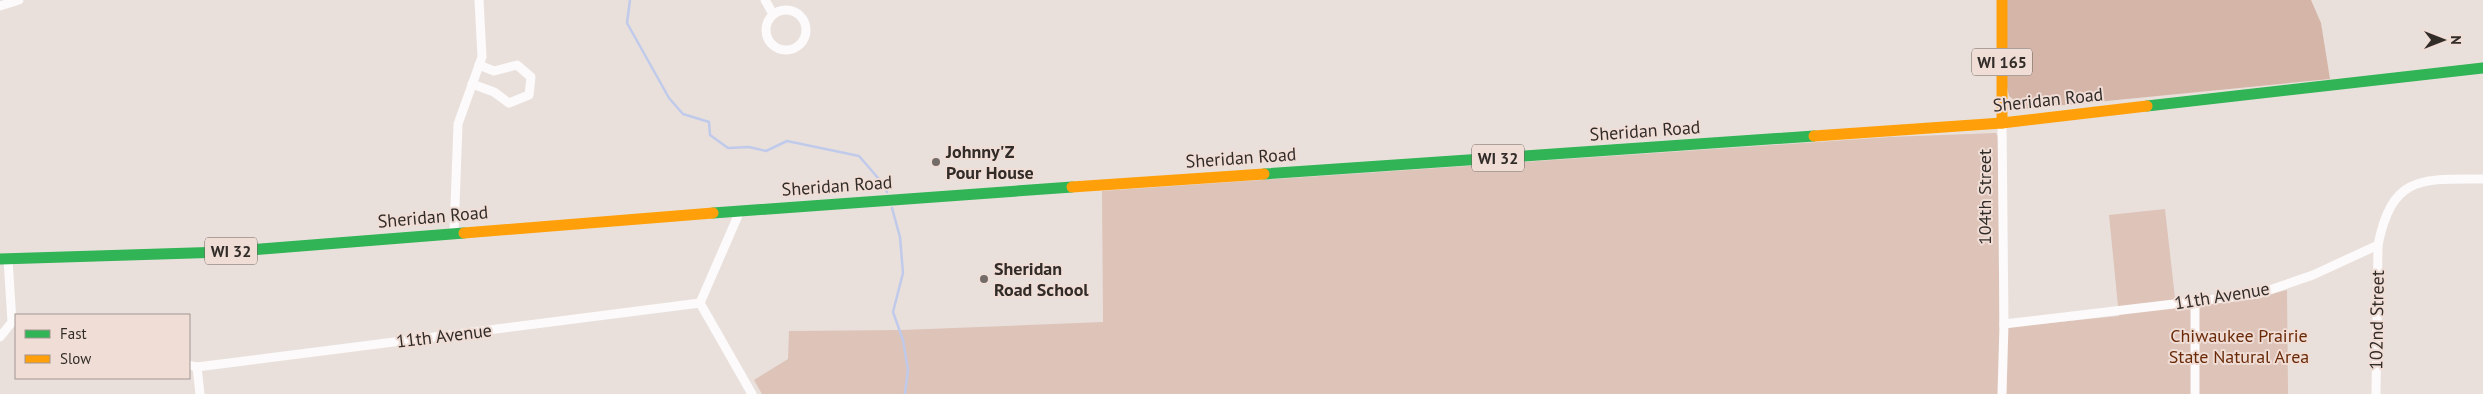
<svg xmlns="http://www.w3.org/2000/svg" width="2483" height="394" font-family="'PT Sans',sans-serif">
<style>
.green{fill:#ddc3b8}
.forest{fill:#d5b5a7}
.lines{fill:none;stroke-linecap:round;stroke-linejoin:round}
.stream{stroke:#c0caea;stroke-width:2.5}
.street{stroke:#fcfafa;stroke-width:9}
.fast{stroke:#30b455;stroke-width:11}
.slow{stroke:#ff9f0a;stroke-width:11}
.poi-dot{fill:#726b68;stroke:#efddd6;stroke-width:2}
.labels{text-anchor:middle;stroke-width:4;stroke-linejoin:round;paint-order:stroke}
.shield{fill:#efddd6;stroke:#6b615d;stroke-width:1}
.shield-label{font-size:16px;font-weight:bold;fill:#322c29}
.street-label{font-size:18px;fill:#322c29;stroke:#efddd6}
.poi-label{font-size:18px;font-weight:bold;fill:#322c29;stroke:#efddd6;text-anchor:start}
.park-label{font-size:18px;fill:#6a2a08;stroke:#efddd6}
</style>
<rect width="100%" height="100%" fill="#e9e0dc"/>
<polygon class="green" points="1996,133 2000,142 1999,328 2119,316 2109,215 2165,209 2176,307 2263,296 2287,290 2288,394 762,394 754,380 788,359 789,331 902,330 1103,322 1102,191 1890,137"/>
<polygon class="forest" points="2006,0 2311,0 2321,23 2330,79 2025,109 2009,96 2006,83"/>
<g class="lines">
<g class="stream">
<polyline points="630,0 627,23 669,98 683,114 709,122 710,135 728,148 749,147 766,151 787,141 859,156 885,186 887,192"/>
<polyline points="892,208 900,237 903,273 893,312 903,340 908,370 905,394"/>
</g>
<g class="street">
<polyline points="765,0 773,14"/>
<polyline points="0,6 19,0"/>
<circle cx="786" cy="30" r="20"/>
<polyline points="472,84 494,92 509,103 529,95 531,77 517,65 494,71 479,65"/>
<polyline points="2002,123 2004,324 2002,394"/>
<polyline points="740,211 700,303 752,394"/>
<polyline points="454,233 458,124 482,57 479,0"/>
<polyline points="2195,301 2195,394"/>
<path d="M2004 324 2258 294 2313 275 2378 245C2392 175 2421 179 2483 179"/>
<polyline points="0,337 12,322 8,259"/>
<polyline points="189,365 197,367 700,303"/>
<polyline points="197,367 200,394"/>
<polyline points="2376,394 2378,245"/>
</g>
<g class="fast">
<polyline points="2147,106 2483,68"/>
<polyline points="1264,174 1814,136"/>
<polyline points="713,213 1072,187"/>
<polyline points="0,259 224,252 464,233"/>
</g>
<g class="slow">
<polyline points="2002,0 2002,123"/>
<polyline points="1814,136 2002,123 2147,106"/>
<polyline points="1072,187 1264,174"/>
<polyline points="464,233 713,213"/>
</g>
</g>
<g class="poi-dot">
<circle cx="936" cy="162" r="5"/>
<circle cx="984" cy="279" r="5"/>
</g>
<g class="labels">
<g class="shield">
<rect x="1972" y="48.5" width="60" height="27" rx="4"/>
<rect x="1472" y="144.5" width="52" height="27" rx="4"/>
<rect x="205" y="237.5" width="52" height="27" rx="4"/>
</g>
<g class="shield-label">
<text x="2002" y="68">WI 165</text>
<text x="1498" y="164">WI 32</text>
<text x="231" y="257">WI 32</text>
</g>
<g class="street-label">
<text transform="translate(2048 100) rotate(-6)" y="6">Sheridan Road</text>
<text transform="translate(1645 131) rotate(-4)" y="6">Sheridan Road</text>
<text transform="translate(1241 158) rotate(-4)" y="6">Sheridan Road</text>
<text transform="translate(837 186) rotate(-4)" y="6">Sheridan Road</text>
<text transform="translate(1985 197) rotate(-90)" y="6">104th Street</text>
<text transform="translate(433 217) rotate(-5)" y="6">Sheridan Road</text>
<text transform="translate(2222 296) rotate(-9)" y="6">11th Avenue</text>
<text transform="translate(2377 320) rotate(-89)" y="6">102nd Street</text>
<text transform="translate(444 336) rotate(-7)" y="6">11th Avenue</text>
</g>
<g class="poi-label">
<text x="946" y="158">Johnny'Z<tspan x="946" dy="21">Pour House</tspan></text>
<text x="994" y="275">Sheridan<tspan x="994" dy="21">Road School</tspan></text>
</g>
<g class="park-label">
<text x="2239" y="342">Chiwaukee Prairie<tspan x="2239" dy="21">State Natural Area</tspan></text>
</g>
</g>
<rect x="15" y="314" width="175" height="65" fill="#efddd6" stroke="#a39691"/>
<rect x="25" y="330" width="25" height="8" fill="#30b455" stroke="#a39691"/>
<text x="60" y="339" font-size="15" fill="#322c29">Fast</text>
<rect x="25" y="355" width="25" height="8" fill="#ff9f0a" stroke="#a39691"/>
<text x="60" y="364" font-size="15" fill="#322c29">Slow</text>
<g transform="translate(2443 40) rotate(90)" stroke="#efddd6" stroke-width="4" paint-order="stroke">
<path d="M0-4L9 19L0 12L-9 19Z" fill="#322c29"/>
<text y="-8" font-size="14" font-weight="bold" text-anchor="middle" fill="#322c29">N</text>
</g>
</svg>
